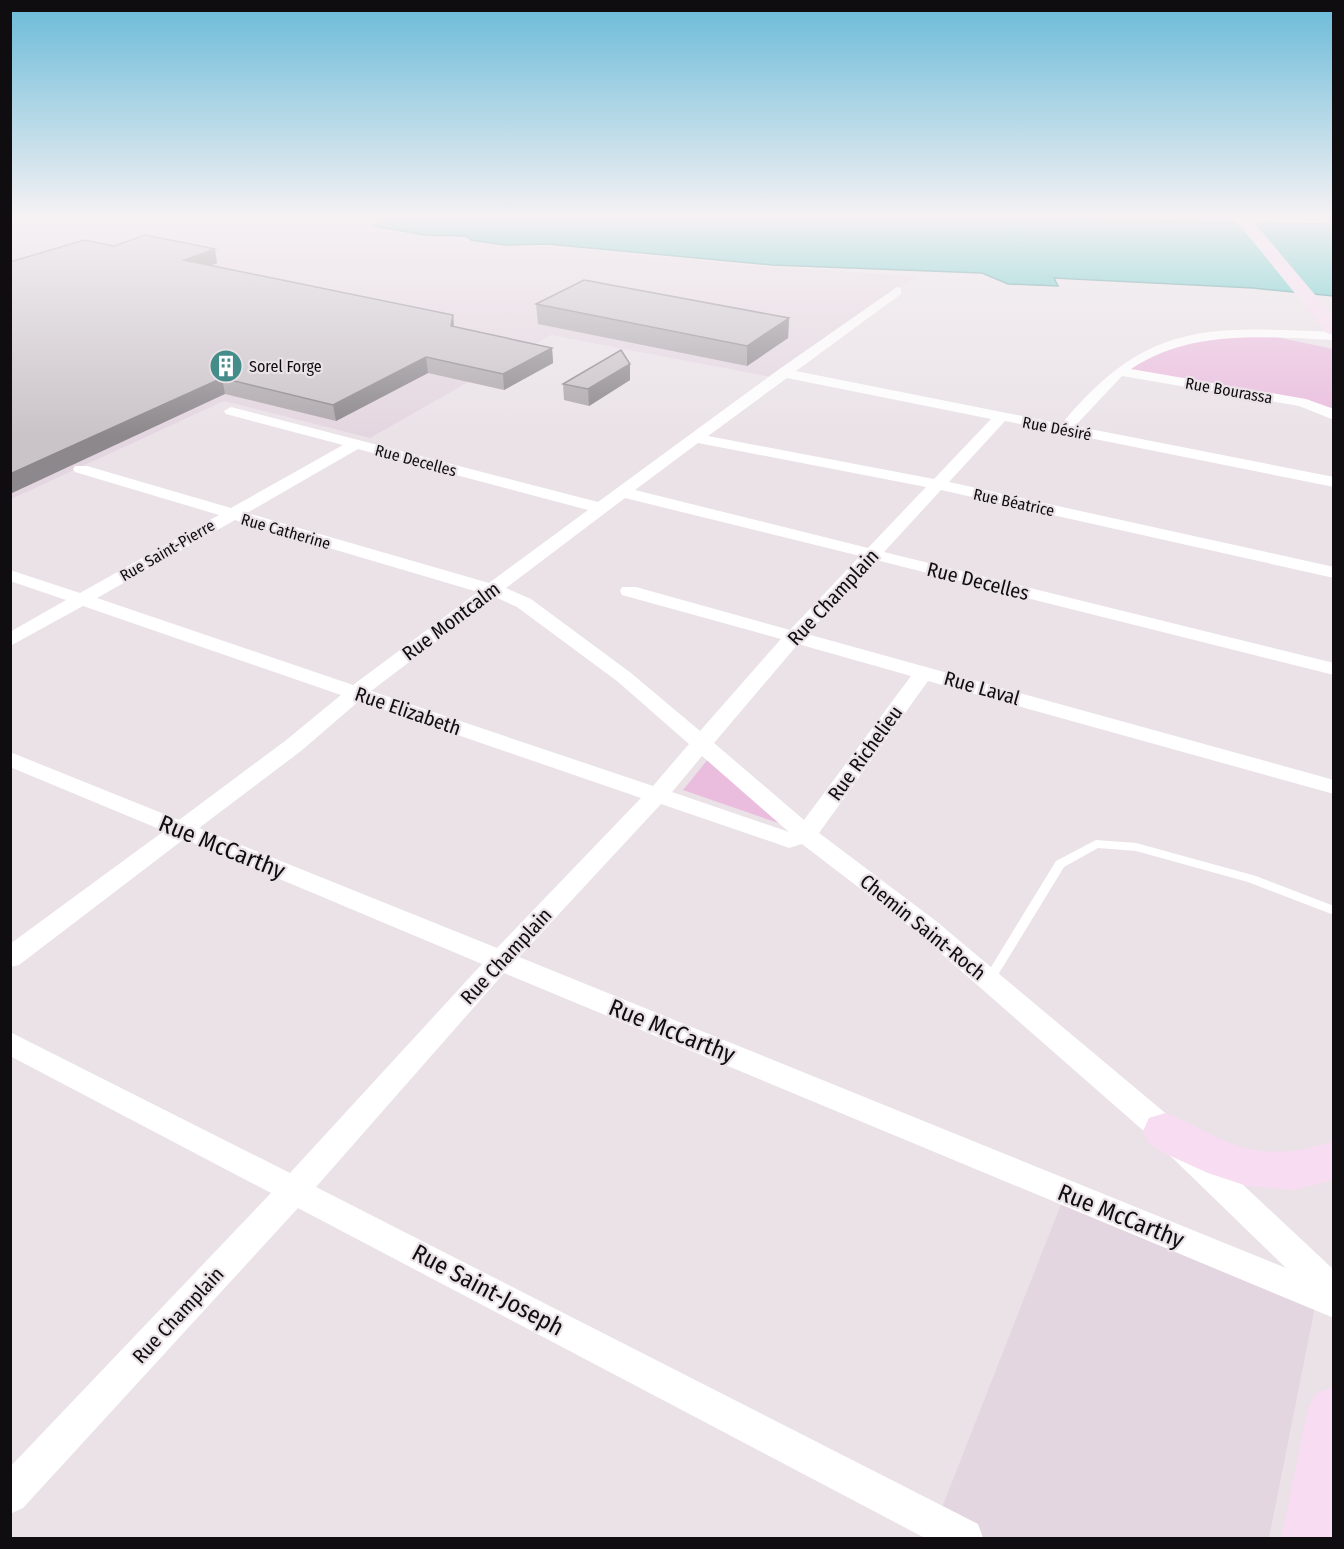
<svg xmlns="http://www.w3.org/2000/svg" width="1344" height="1549" font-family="'Fira Sans Condensed',sans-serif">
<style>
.built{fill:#e4d6e0}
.green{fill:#eabdde}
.water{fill:#4cc3c0;stroke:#3a8c8b;stroke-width:1.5}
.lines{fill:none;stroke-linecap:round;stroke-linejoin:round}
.lane{fill:#fff;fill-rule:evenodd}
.street{fill:#fff;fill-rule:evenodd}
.primary{fill:#f8dcf1;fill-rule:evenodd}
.wall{fill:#aea8ac}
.shaded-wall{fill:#8d888c}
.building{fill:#cac3c8;stroke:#8d888c;stroke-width:1.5}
.labels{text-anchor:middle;stroke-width:4.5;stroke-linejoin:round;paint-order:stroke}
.far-poi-label{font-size:16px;fill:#0f0d0f;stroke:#eae2e7;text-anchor:start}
.far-street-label{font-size:16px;fill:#0f0d0f;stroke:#eae2e7}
.street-label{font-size:20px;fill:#0f0d0f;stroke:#eae2e7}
.near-street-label{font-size:24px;fill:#0f0d0f;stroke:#eae2e7}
</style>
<rect width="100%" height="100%" fill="#eae2e7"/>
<g class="built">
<polygon points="10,218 349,218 374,222 367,227 422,236 461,237 466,240 503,246 546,246 770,267 917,276 777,378 551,335 370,438 224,401 11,499"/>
<polygon points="1065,1194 1316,1302 1269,1538 930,1538"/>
</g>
<g class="green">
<polygon points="1272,334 1281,338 1333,349 1333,416 1322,408 1121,372 1179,343"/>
<polygon points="709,758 784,825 683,790"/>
</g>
<polygon class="water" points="359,218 983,218 1333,224 1333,296 1253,288 1054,278 1058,286 1008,284 982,273 772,265 547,244 505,245 471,240 466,236 424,235 373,226 382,222"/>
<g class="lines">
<polygon class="lane" points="1096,840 1136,843 1256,876 1334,906 1334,915 1248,882 1136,851 1098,848 1064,867 993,983 989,985 985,983 983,980 985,977 1056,861"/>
<path class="street" d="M897 287 901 288V294L796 371 1062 424C1147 320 1209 327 1334 332V340C1264 337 1191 329 1131 369L1306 399 1334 409V420L1299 406 1122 376 1075 426 1334 477V487L1005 421 949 482 1334 567V578L941 490 884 552 1334 663V675L876 560 807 634 1334 780V794L928 681 819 833 936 921 1176 1122 1334 1270V1318L504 973 316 1187 978 1524 983 1538H925L298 1208 23 1508 10 1514V1467L271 1193 10 1056V1032L290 1173 482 964 184 839 19 965 10 967V944L164 831 10 767V752L179 820 285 741 341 695 83 606 10 646V632L66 600 10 581V570L80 593 219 515 75 472 73 469 75 466H87L231 508 343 445 226 414 224 411 231 407 598 502 778 370ZM787 378 991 419 934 479 708 436ZM698 443 926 487 868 548 635 490ZM358 449 588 510 489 583 247 513ZM625 498 860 556 790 630 636 587H622L620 591 622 595 781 639 700 731 631 673 531 599 506 588ZM235 520 478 592 353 685 97 598ZM495 597 517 607 617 681 689 744 653 786 371 691ZM798 644 911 676 804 820 714 743ZM359 701 641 798 497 948 199 828 301 751ZM702 756 789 832 672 792ZM661 804 781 845 789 848 802 844 918 933 1154 1140 1286 1268 519 957Z"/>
<g class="primary">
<polygon points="1234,218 1250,218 1334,317 1334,335 1327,333"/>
<path d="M1165 1113C1183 1119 1199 1129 1216 1137 1259 1157 1290 1155 1334 1141V1180L1294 1190 1247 1186 1208 1173 1166 1154 1149 1144 1143 1131 1149 1118Z"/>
<polygon points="1334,1386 1334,1538 1281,1538 1307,1412 1315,1394"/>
</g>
</g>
<g class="wall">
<polygon points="114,246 217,263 210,266 453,315 454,326 552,348 553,363 504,390 428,373 336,421 225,394"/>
<polygon points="536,304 789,318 788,338 747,366 538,324"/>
<polygon points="630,364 630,380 589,406 564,400 563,384"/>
</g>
<g class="shaded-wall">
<polygon points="215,249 217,263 187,274 184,260"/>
<polygon points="453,315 454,330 451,326"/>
<polygon points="789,318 788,338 747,366 747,346"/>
<polygon points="552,348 553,363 504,390 503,374"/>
<polygon points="426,357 428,373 336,421 333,405"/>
<polygon points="630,364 630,380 589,406 588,389"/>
<polygon points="222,378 225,394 10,494 10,474"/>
</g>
<g class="building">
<polygon points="145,235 215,249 184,260 453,315 451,326 552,348 503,374 426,357 333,405 222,378 10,474 10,262 84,240 114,246"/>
<polygon points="584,280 789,318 747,346 536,304"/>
<polygon points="621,350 630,364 588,389 563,384"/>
</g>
<linearGradient id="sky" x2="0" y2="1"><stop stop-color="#69bad8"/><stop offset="0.5" stop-color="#f6f2f4"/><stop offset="1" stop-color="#f6f2f4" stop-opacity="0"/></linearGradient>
<rect width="1344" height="435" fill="url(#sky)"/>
<defs>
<g id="building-disc" transform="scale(1.725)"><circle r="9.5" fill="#458d8a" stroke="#eae2e7"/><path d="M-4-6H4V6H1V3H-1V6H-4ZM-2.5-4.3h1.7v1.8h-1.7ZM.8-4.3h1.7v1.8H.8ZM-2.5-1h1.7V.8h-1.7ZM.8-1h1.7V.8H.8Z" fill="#fff"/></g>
</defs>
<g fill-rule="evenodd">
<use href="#building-disc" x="226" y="366"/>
</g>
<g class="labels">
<g class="far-poi-label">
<text x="249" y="372">Sorel Forge</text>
</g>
<g class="far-street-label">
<text transform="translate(1229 390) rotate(10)" y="6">Rue Bourassa</text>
<text transform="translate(1057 428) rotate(11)" y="6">Rue Désiré</text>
<text transform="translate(416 460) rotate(15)" y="6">Rue Decelles</text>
<text transform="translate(1014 502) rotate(12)" y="6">Rue Béatrice</text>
<text transform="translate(286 531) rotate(16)" y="6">Rue Catherine</text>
<text transform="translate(167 550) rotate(-30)" y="6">Rue Saint-Pierre</text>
</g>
<g class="street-label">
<text transform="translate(978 581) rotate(14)" y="7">Rue Decelles</text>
<text transform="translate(833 597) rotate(-47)" y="7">Rue Champlain</text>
<text transform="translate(451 621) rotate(-37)" y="7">Rue Montcalm</text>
<text transform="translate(982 688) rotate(16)" y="7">Rue Laval</text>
<text transform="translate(408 711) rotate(19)" y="7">Rue Elizabeth</text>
<text transform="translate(865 753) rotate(-54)" y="7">Rue Richelieu</text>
<text transform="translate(923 927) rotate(39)" y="7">Chemin Saint-Roch</text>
<text transform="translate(506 956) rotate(-47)" y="7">Rue Champlain</text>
<text transform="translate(178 1315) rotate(-47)" y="7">Rue Champlain</text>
</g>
<g class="near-street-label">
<text transform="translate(222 847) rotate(22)" y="8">Rue McCarthy</text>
<text transform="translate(672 1031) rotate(22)" y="8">Rue McCarthy</text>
<text transform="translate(1121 1216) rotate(22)" y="8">Rue McCarthy</text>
<text transform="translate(488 1290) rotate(28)" y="8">Rue Saint-Joseph</text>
</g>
</g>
<rect width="1344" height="1549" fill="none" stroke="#0f0d0f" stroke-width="24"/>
</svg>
